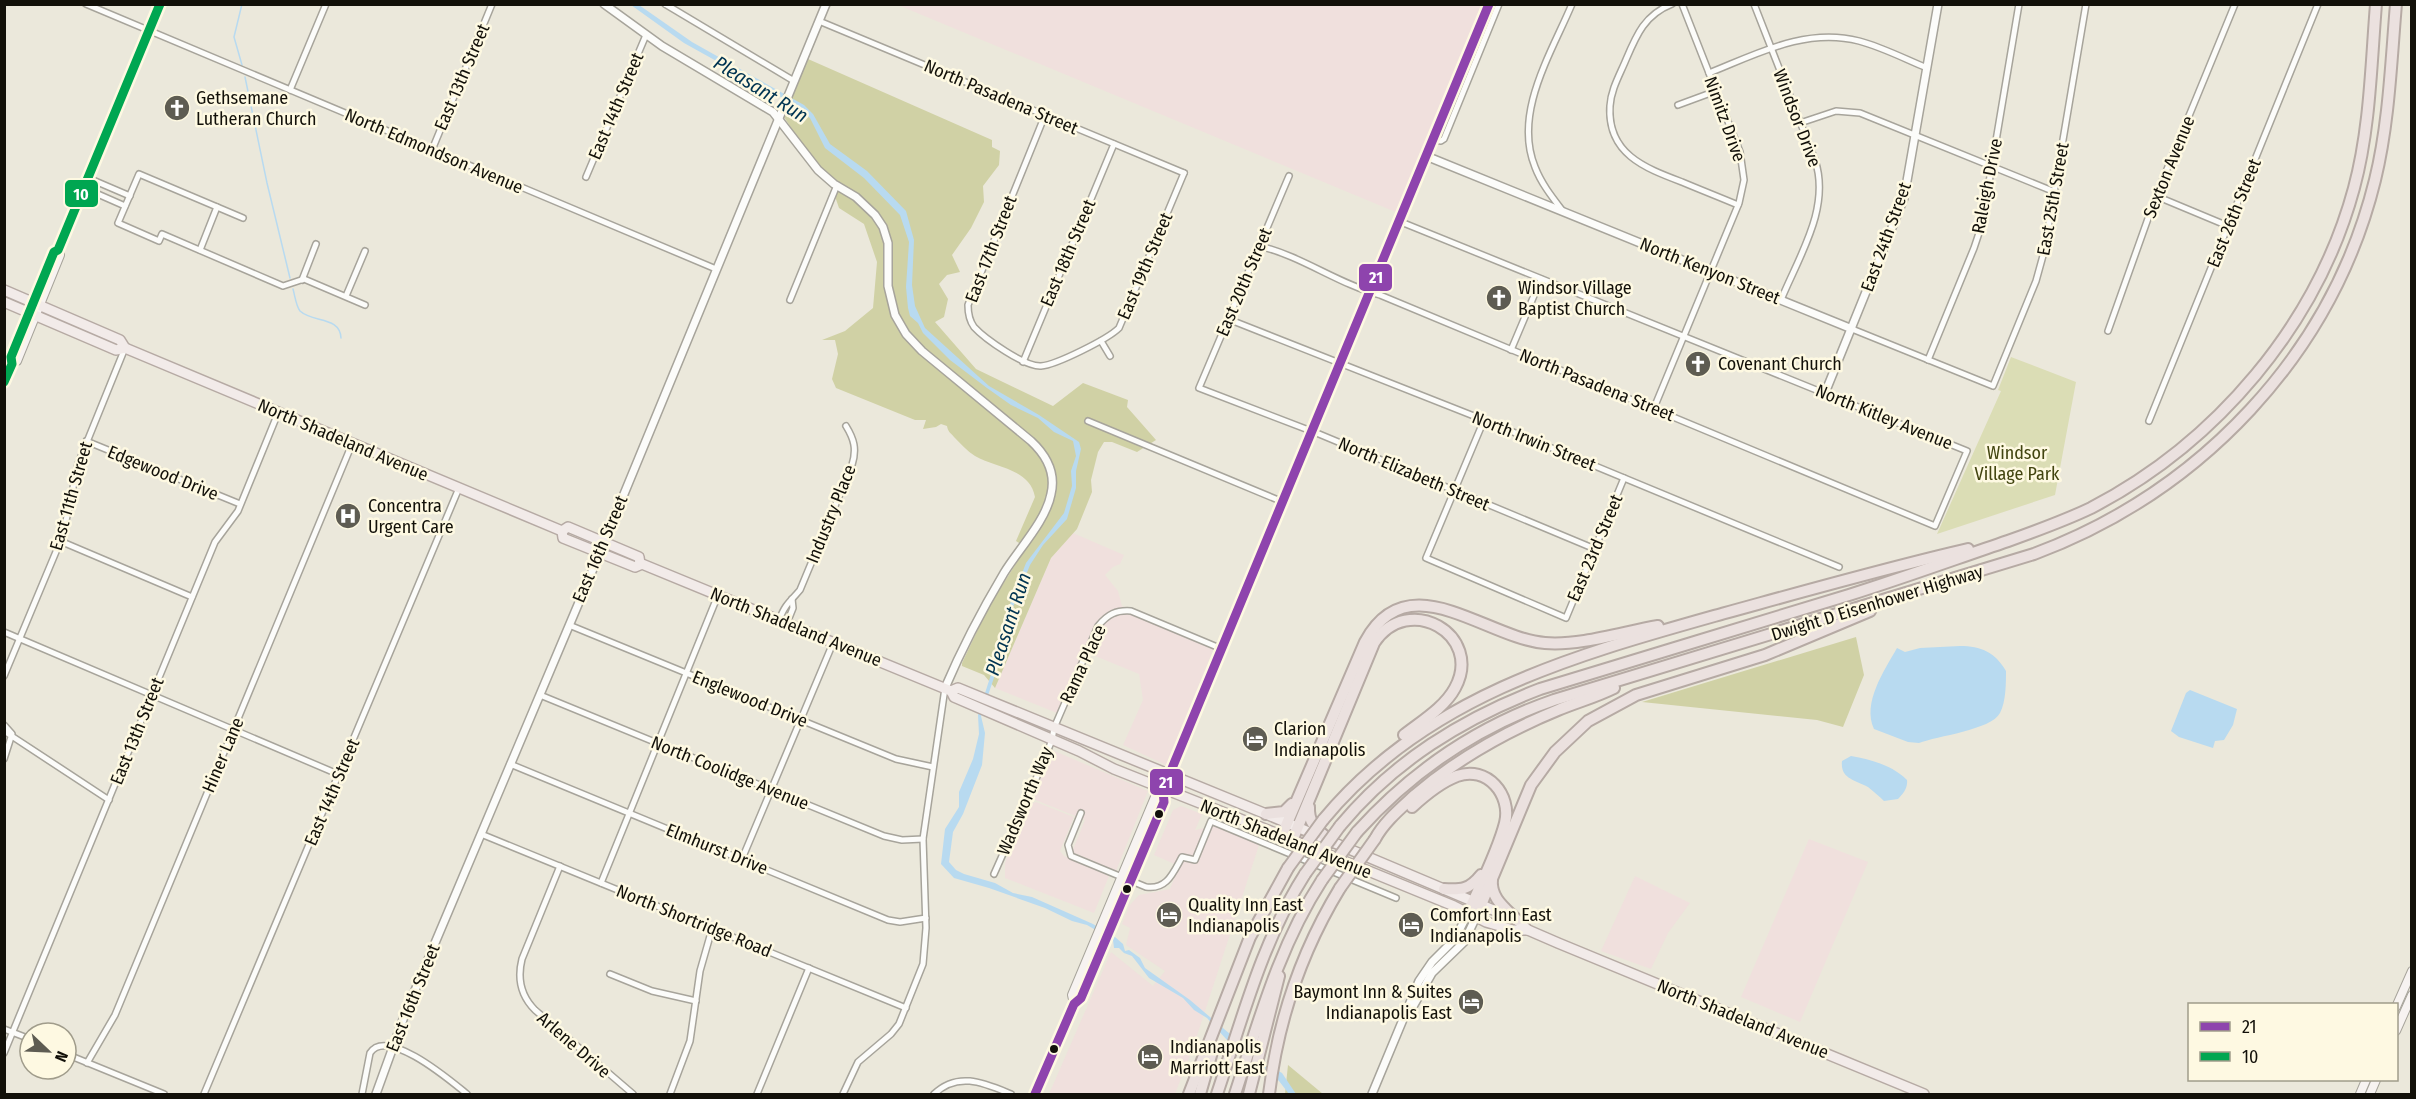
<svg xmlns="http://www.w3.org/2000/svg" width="2416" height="1099" font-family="'Fira Sans Condensed',sans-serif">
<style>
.commercial{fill:#f0e0dd}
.green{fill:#dbddb5}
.forest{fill:#d0d1a5}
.water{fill:#b8daf0}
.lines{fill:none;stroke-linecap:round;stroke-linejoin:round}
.stream{stroke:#b8daf0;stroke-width:1.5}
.minor-casing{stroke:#a7a49b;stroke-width:8}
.tertiary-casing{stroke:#a7a49b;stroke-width:10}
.secondary-casing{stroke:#a7a49b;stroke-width:10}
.primary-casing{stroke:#b6aaa4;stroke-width:12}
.motorway-casing{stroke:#b6aaa4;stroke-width:14}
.minor{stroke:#fcfcfa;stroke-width:5}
.tertiary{stroke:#fcfcfa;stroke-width:7}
.secondary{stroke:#f7f3f1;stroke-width:8}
.primary{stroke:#f2ebe9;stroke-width:9}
.motorway{stroke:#ebe1df;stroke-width:10}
.motorway-bridge-casing{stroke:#b6aaa4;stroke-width:14;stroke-linecap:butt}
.motorway-bridge{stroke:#ebe1df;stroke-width:10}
.bus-1-casing{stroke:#fef9e2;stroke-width:14}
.bus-2-casing{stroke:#fef9e2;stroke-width:14}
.bus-1{stroke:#8e44ad;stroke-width:9}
.bus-2{stroke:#00a651;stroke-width:9}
.bus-dot{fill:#121009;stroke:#fef9e2;stroke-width:2}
.labels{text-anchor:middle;stroke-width:5;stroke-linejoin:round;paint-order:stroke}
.street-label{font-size:18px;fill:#121009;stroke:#fef9e2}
.poi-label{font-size:18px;fill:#121009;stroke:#fef9e2;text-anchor:start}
.park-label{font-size:18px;fill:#424510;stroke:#fef9e2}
.water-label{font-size:20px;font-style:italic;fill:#003451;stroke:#fef9e2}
.line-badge{stroke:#fef9e2;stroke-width:2}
.badge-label{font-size:16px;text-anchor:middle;font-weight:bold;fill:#fff}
</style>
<rect width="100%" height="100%" fill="#ebe8db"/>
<g class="commercial">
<polygon points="898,5 1483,5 1398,213"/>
<polygon points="1073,533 1124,555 1120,564 1113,567 1105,575 1118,591 1122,606 1216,643 1166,765 1123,745 1143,700 1139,674 1083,651 1057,713 995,688 1051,558"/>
<polygon points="1052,750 1148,791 1116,871 1072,852 1085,820 1033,799"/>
<polygon points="1036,802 1074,817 1060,851 1064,856 1109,876 1094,913 1005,878 1005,863 1028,805"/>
<polygon points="1181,806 1202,814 1195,830 1215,826 1259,845 1194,1045 1175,1094 1049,1094 1111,952 1153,986 1165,971 1126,945 1130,928 1122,924 1130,905 1139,895 1170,889 1179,866 1154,855 1173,810"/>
<polygon points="1809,839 1868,862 1800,1022 1741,997"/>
<polygon points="1635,876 1690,903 1668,933 1651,969 1601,951"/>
</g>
<polygon class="green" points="2011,357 2076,382 2055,495 1937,534 2001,391 1998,390"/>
<g class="forest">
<path d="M808 59 992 140V147L1000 151 999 165 983 186 984 202 971 228 952 255 960 272 947 275 939 284 948 299 944 317 935 322 976 369 1053 406 1083 383 1128 400 1127 407 1156 440 1137 452 1112 442H1104L1098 452 1091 480 1092 492 1077 529 1051 558 995 688 984 675 962 666V663L988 608 1032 538 1019 543 1016 541 1035 497C1030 468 995 468 975 456 967 451 961 444 954 437 950 432 948 432 947 426L941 424 936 427 923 429 926 420H915L836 388 832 379 838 354 835 340H822L845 331 873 308 877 262 864 224 839 208 828 176 803 146 784 117Z"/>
<polygon points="1856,637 1864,675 1843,727 1817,720 1642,702"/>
<polygon points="1288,1065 1323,1094 1285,1094"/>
</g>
<g class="water">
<polygon points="631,5 639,5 692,42 804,105 813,114 830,144 867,171 906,211 914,240 912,285 915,306 925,328 989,386 1039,415 1079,442 1081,449 1076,471 1076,488 1067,519 1043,545 1030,565 1009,617 999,663 981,716 985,733 982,765 963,814 953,832 949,862 956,870 964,874 995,883 1013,893 1032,897 1093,924 1115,937 1123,944 1125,951 1129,950 1140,958 1145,968 1190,1000 1264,1063 1282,1073 1296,1094 1289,1094 1279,1081 1266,1069 1227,1040 1207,1018 1194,1010 1183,998 1149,978 1132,956 1124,953 1119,948 1114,948 1113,940 1087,925 1072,921 1045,908 989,888 954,878 941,864 945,829 959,807 959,792 973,759 979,734 978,715 995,662 1005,617 1026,563 1064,513 1072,486 1071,471 1076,456 1073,441 1054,432 1038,418 1011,405 987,388 950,360 923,333 918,323 910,316 908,308 906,287 909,242 900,215 864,178 825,148 810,118 781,97 684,43"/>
<path d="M1960 646C1981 646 1995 652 2006 671 2006 683 2006 702 2000 713 1991 730 1937 736 1919 743L1908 742 1874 729C1862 703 1884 671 1897 648L1905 652 1920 648Z"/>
<polygon points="2190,690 2237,709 2233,725 2224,740 2215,741 2213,748 2179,737 2171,731 2186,693"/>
<path d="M1851 756C1872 760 1892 765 1907 780 1908 788 1903 794 1898 799L1884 801C1879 796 1873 791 1868 787 1855 780 1840 779 1842 761Z"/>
</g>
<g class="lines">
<g class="stream">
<polyline points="242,4 234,37 242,65"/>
<polyline points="245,77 267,183 290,278"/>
<path d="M293 289C295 296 296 306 300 311 313 323 340 316 341 338"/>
</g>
<g class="minor-casing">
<g id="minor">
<polyline points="86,4 716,269"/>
<polyline points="665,4 794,81"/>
<path d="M1672 4C1644 15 1636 36 1625 62 1619 76 1611 90 1610 106 1607 154 1645 168 1682 182 1701 190 1719 197 1738 205"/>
<path d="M1754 4 1815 160C1831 208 1799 256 1781 300"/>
<polyline points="819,21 1184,173"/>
<path d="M1709 73C1757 54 1806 27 1859 41 1882 47 1905 59 1927 68"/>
<polyline points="290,90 326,4"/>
<polyline points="1678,105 1716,91"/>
<path d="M1045 115 968 305C968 313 969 320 974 327 985 339 1025 367 1041 366 1056 365 1108 339 1119 328L1184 173"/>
<polyline points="1800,123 1836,111 1860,113 2055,192"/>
<polyline points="1433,140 1441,141 1444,139 1499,4"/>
<polyline points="432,150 492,4"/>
<polyline points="1289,176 1199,388 1319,434 1595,549"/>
<polyline points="586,177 646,35"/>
<polyline points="88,178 130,196"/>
<polyline points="84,188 125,206"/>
<polyline points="2156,196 2228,226"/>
<path d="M1562 210C1552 197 1541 183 1535 167 1513 113 1551 54 1572 4"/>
<polyline points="243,218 139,174 118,223 159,241 162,234 283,286 304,279 365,305"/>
<path d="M1259 246C1302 256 1338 284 1380 295L1935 526 1967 451 1401 222"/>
<polyline points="200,250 217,207"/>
<polyline points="302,280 316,244"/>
<polyline points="346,296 365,251"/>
<polyline points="790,300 837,185"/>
<polyline points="1228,319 1484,420 1839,567"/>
<polyline points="1852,329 1993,386 2036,281 2044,252 2086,4"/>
<polyline points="2108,331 2156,196 2235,4"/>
<polyline points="1101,341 1110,356"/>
<polyline points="1511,350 1541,279"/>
<polyline points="1928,360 1974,248 1982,224 2019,4"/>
<polyline points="1023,362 1114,144"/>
<polyline points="1654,408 1739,203 1744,180 1740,152 1682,4"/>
<polyline points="1484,420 1426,558 1566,618 1624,478"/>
<polyline points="1088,421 1283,502"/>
<polyline points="2149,421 2318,4"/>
<polyline points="86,441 240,504"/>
<polyline points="60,541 192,597"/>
<path d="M779 620C786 603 789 603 800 590L852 465C857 449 854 439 846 426"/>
<polyline points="787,623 793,608 792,599"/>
<polyline points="569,625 896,759 933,767"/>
<polyline points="4,632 340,775"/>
<polyline points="4,676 63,535 78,464 125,348"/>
<polyline points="540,695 884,836 902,840 923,839"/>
<polyline points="4,725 12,734 4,759"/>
<polyline points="4,731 109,800"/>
<polyline points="510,764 888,920 900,922 926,918"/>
<path d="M1081 813 1068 845 1071 856 1146 887C1167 890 1173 873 1182 857L1195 860 1211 821 1396 898"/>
<polyline points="481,834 906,1008"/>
<polyline points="742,859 833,643"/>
<path d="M560 866 522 959C517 979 521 996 535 1010L633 1094"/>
<path d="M994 874 1031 791 1052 740 1054 728 1098 626C1108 614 1116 610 1131 611L1222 649"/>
<polyline points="601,883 718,595"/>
<polyline points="610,974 652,991 696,1001"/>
<polyline points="4,1029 30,1039"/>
<polyline points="4,1053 215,542 238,511 278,413"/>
<polyline points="66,1054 164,1094"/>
<polyline points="87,1063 115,1015 352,444"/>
<polyline points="204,1094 459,488"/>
<path d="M362 1094 370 1053C387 1026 452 1082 467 1094"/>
<polyline points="670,1094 690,1041 700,971 712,929"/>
<polyline points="757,1094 809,968"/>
<polyline points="843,1094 858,1062 891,1034 899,1024 923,964 926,928 923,839 945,688"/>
<path d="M934 1094C958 1071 984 1083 1011 1094"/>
</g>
</g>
<g class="tertiary-casing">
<g id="tertiary">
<path d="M604 4 662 46 773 112 818 170 834 184 856 197 875 215 883 227 888 243V286L895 315 906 334 922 351 1031 441C1046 455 1056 473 1051 494 1046 521 1018 550 1004 573 982 610 962 648 945 688"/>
<polyline points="1426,156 1852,329"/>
<polyline points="1825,393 1904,198 1938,4"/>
<polyline points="1411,1010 1432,973 1464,942 1476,917"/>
<polyline points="376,1094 405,1014 596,562 826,4"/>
<polyline points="1372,1094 1419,981 1432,962 1455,939 1468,913"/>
</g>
</g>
<g class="secondary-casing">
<g id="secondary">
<polyline points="12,364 11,357 54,252 58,250"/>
<polyline points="4,383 12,364 17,361 60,255 58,250 160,4"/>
<polyline points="1074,1004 1072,995 1155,797 1163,790"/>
<polyline points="2396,1007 2412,971"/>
<polyline points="2396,1031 2412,995"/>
<polyline points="1035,1094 1074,1004 1081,998 1164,802 1163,790 1371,292 1489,4"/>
<polyline points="2360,1094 2366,1080"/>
<polyline points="2370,1094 2376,1080"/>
</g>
</g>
<g class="primary-casing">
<g id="primary">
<polyline points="4,290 120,340 125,348"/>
<polyline points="4,302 116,350 125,348 562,531 568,527 639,557 640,564"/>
<polyline points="562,531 563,538 635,567 642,564 951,691 958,688 1266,814 1517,920 1528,930 1558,943 1924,1094"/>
<polyline points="951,691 954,697 1079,751 1114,769 1278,834 1454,906 1486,922 1513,930 1528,930"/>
</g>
</g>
<g class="motorway-casing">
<g id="motorway">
<path d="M1309 807C1308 825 1319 831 1332 842"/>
<path d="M1412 807C1424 796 1441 782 1457 776 1487 765 1512 795 1505 823 1498 851 1480 886 1468 913"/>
<polyline points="1266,814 1284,812 1292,804"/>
<path d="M1323 820C1426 695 1576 655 1725 613 1805 591 1886 568 1968 549"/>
<path d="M1340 826C1394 761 1462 719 1540 689 1643 657 1746 627 1849 595 1903 578 1955 559 2008 541 2036 531 2064 521 2091 508 2216 443 2317 325 2354 188 2370 129 2371 66 2376 4"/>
<path d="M1357 832C1412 771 1476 727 1554 700L2034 554C2200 492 2332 355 2375 180 2389 123 2391 63 2396 4"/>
<path d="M1282 835 1365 642C1408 562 1485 638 1545 643 1580 646 1623 632 1658 626"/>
<path d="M1375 839C1384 822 1401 808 1415 795 1457 759 1507 731 1558 710 1577 702 1596 697 1614 688"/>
<path d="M1292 841 1374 643C1408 591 1484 635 1455 688 1445 707 1422 721 1404 735"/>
<path d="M1492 879C1490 898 1505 908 1517 920"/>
<path d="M1444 889C1461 890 1469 890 1481 875"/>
<polyline points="1476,917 1531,785 1555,752 1588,721 1636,695 1765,655 1870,611"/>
<polyline points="1189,1094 1250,937 1288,868"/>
<polyline points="1200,1094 1212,1052"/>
<path d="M1217 1094C1242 1020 1262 941 1305 874"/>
<path d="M1235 1094C1259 1021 1279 946 1322 880"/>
<polyline points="1249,1094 1279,976"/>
<path d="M1269 1094C1278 1020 1301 952 1340 888"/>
</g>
</g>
<use href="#minor" class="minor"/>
<use href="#tertiary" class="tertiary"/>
<use href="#secondary" class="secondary"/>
<use href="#primary" class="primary"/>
<use href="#motorway" class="motorway"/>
<g class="motorway-bridge-casing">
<g id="motorway-bridge">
<polyline points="1288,868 1323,820"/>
<polyline points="1305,874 1340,826"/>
<polyline points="1322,880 1357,832"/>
<polyline points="1340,888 1375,839"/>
</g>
</g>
<use href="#motorway-bridge" class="motorway-bridge"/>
<g class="bus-1-casing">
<polyline id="bus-1" points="1035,1094 1074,1004 1081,998 1164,802 1163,790 1489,4"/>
</g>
<g class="bus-2-casing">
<polyline id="bus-2" points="4,382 12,364 11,357 54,252 58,250 160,4"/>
</g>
<use href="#bus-1" class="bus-1"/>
<use href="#bus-2" class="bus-2"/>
</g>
<defs>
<g id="church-disc" transform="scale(1.35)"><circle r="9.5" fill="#5e5c52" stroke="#fef9e2"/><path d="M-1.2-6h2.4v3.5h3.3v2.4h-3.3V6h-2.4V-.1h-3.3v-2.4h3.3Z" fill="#fff"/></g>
<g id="hospital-disc" transform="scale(1.35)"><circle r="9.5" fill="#5e5c52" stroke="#fef9e2"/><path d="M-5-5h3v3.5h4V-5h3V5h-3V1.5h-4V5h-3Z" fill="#fff"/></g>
<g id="hotel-disc" transform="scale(1.35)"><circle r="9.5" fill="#5e5c52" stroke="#fef9e2"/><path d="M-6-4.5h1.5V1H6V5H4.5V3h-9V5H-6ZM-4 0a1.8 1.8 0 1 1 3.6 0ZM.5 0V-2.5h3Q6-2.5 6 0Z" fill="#fff"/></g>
</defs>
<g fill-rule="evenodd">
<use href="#church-disc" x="177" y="108"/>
<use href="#church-disc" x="1499" y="298"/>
<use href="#church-disc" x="1698" y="364"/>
<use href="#hospital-disc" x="348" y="516"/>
<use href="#hotel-disc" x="1255" y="739"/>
<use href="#hotel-disc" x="1169" y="915"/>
<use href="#hotel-disc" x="1411" y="925"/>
<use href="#hotel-disc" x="1471" y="1002"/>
<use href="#hotel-disc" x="1150" y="1057"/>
</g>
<g class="bus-dot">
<circle cx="1159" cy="814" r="5"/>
<circle cx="1127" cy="889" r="5"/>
<circle cx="1054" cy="1049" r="5"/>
</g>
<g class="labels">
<g class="street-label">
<text transform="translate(462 77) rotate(-67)" y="6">East 13th Street</text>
<text transform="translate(1001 97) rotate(23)" y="6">North Pasadena Street</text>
<text transform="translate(616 106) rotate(-67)" y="6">East 14th Street</text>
<text transform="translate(1797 118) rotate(69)" y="6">Windsor Drive</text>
<text transform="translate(1725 119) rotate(70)" y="6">Nimitz Drive</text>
<text transform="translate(434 151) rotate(23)" y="6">North Edmondson Avenue</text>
<text transform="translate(2169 167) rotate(-68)" y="6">Sexton Avenue</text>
<text transform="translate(1987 186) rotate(-79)" y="6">Raleigh Drive</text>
<text transform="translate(2053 199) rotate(-80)" y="6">East 25th Street</text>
<text transform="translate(2234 213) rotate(-68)" y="6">East 26th Street</text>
<text transform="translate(1886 237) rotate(-70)" y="6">East 24th Street</text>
<text transform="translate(991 249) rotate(-69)" y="6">East 17th Street</text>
<text transform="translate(1068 253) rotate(-67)" y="6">East 18th Street</text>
<text transform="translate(1145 266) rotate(-67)" y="6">East 19th Street</text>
<text transform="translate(1710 271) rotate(22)" y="6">North Kenyon Street</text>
<text transform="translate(1244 282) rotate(-67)" y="6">East 20th Street</text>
<text transform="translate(1597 385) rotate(22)" y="6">North Pasadena Street</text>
<text transform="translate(1884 417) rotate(22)" y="6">North Kitley Avenue</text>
<text transform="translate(343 440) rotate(23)" y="6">North Shadeland Avenue</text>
<text transform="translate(1534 441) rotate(22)" y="6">North Irwin Street</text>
<text transform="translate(163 473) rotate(22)" y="6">Edgewood Drive</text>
<text transform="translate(1414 474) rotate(23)" y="6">North Elizabeth Street</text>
<text transform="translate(71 496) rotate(-74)" y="6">East 11th Street</text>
<text transform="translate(831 514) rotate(-68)" y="6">Industry Place</text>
<text transform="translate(1595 548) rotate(-67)" y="6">East 23rd Street</text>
<text transform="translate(600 549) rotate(-67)" y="6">East 16th Street</text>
<text transform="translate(1877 603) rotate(-17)" y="6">Dwight D Eisenhower Highway</text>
<text transform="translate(796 627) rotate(22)" y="6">North Shadeland Avenue</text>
<text transform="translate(1083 664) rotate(-65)" y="6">Rama Place</text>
<text transform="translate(750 699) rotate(22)" y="6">Englewood Drive</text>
<text transform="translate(137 731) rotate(-68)" y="6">East 13th Street</text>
<text transform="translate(223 755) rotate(-67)" y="6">Hiner Lane</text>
<text transform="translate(730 773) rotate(22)" y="6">North Coolidge Avenue</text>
<text transform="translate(332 792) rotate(-67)" y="6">East 14th Street</text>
<text transform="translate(1025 801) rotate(-67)" y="6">Wadsworth Way</text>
<text transform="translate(1286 839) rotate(22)" y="6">North Shadeland Avenue</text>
<text transform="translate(717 849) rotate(22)" y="6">Elmhurst Drive</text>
<text transform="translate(694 921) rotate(22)" y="6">North Shortridge Road</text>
<text transform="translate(413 998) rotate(-68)" y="6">East 16th Street</text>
<text transform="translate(1743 1019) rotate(22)" y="6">North Shadeland Avenue</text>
<text transform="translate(574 1045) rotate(41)" y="6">Arlene Drive</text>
</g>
<g class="poi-label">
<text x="196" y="104">Gethsemane<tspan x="196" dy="21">Lutheran Church</tspan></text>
<text x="1518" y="294">Windsor Village<tspan x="1518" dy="21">Baptist Church</tspan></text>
<text x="1718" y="370">Covenant Church</text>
<text x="368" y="512">Concentra<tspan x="368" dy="21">Urgent Care</tspan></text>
<text x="1274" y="735">Clarion<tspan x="1274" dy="21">Indianapolis</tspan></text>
<text x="1188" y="911">Quality Inn East<tspan x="1188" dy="21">Indianapolis</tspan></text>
<text x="1430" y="921">Comfort Inn East<tspan x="1430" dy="21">Indianapolis</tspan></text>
<text x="1452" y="998" text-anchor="end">Baymont Inn &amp; Suites<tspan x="1452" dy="21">Indianapolis East</tspan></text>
<text x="1170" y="1053">Indianapolis<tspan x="1170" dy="21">Marriott East</tspan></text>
</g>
<g class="park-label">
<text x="2017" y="459">Windsor<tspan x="2017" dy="21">Village Park</tspan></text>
</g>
<g class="water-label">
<text transform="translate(761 89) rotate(32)" y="7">Pleasant Run</text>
<text transform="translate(1008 624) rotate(-72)" y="7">Pleasant Run</text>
</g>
</g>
<g class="line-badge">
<rect x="64" y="179" width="35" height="29" rx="6" fill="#00a651"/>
<rect x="1358" y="263" width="35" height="29" rx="6" fill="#8e44ad"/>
<rect x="1149" y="768" width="35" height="28" rx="6" fill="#8e44ad"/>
</g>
<g class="badge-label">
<text x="81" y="200">10</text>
<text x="1376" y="283">21</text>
<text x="1166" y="788">21</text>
</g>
<rect width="2416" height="1099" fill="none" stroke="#121009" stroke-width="12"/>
<rect x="2188" y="1003" width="210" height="78" fill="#fef9e2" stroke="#a09c8b" stroke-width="1.5"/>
<rect x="2200" y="1022" width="30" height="9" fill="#8e44ad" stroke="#a09c8b" stroke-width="1.5"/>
<text x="2242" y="1033" font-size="18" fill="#121009">21</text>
<rect x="2200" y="1052" width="30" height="9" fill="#00a651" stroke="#a09c8b" stroke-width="1.5"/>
<text x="2242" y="1063" font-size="18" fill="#121009">10</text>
<g transform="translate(48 1051) rotate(113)"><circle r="28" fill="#fef9e2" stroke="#a09c8b" stroke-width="1.5"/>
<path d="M0-4.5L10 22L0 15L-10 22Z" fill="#5e5c52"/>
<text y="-9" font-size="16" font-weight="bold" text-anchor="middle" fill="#121009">N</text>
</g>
</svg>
